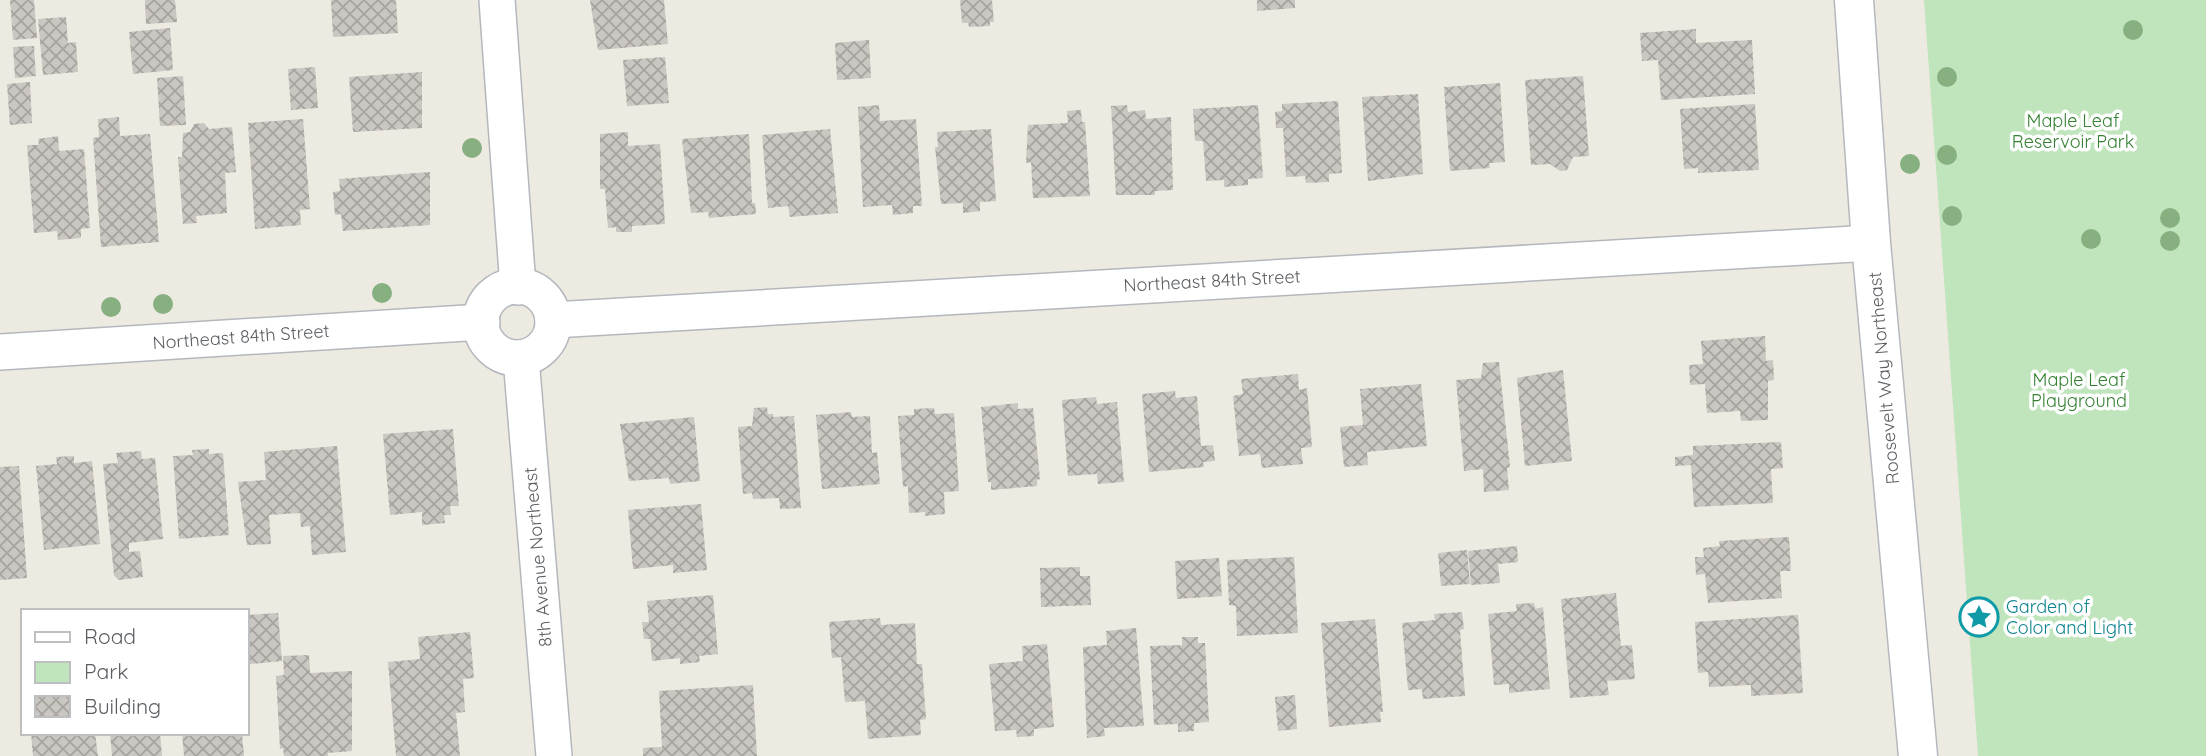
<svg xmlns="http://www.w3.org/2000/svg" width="2206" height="756" font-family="Quicksand,sans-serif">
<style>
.park{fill:#c0e5bd}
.building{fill:url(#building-cross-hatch)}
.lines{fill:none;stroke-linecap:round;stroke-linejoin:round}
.street-casing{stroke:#b4b8bc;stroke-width:38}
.secondary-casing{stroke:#b5b9be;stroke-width:41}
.street{stroke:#fff;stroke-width:35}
.secondary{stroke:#fff;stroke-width:38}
.tree{fill:#87b081}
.labels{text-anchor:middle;stroke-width:7;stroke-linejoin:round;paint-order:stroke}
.park-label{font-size:18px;fill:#348132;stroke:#fff}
.street-label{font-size:18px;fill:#5a5e62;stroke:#fff}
.culture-label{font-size:18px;fill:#0d838f;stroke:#fff;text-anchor:start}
</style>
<defs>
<pattern id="building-cross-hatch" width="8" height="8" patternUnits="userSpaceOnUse" patternTransform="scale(1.75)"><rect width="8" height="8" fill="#cac6c1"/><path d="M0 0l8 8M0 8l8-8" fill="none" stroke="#a7a4a0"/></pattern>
</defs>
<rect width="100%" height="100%" fill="#edeae1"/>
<polygon class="park" points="1924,0 2206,0 2206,756 1978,756"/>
<g class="building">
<polygon points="10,0 34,0 37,38 13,40"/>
<polygon points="145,0 175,0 177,22 146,24"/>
<polygon points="331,0 396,0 398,33 333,37"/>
<polygon points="590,0 664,0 668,44 598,50"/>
<polygon points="960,0 992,0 994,22 990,22 990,26 969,27 968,23 962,23"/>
<polygon points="1257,0 1295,0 1295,8 1257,11"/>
<polygon points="66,17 68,43 76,42 78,72 43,75 38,19"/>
<polygon points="170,28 173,70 133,74 129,32"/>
<polygon points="1696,29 1696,43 1752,40 1755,94 1661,100 1658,60 1642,61 1640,33"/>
<polygon points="869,40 871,78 837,80 835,43"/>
<polygon points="34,46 36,76 15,78 13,47"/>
<polygon points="665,57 669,103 627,106 623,60"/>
<polygon points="315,67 318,108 291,110 288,69"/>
<polygon points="422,72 422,128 353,132 349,77"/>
<polygon points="183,76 186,125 160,126 157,78"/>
<polygon points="1583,76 1589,156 1573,157 1567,170 1560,171 1550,164 1531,165 1525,80"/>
<polygon points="30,82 32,123 10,125 7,84"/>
<polygon points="1500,83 1505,162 1489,163 1490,168 1450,171 1444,87"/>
<polygon points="1418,94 1423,174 1368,181 1362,97"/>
<polygon points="1338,101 1342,173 1329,174 1329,182 1306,183 1305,176 1286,177 1283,128 1276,128 1275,112 1282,111 1282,104"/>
<polygon points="1755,104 1759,170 1698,173 1698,168 1684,169 1680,109"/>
<polygon points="879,105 880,121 916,119 922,206 913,206 913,213 893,215 892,205 863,207 858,107"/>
<polygon points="1127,105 1128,112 1145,110 1146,119 1171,117 1173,190 1155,191 1155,195 1116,195 1111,106"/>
<polygon points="1258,105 1263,178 1248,179 1248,185 1224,187 1224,180 1206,181 1203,141 1195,141 1193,109"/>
<polygon points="1081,110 1082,122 1085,122 1090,196 1033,198 1031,162 1026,163 1028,125 1068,123 1067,111"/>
<polygon points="119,117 120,136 150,134 159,242 101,247 93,138 99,137 98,119"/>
<polygon points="303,119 310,209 300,210 301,225 255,229 248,123"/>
<polygon points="204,123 209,129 232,127 236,172 225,173 227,213 196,216 197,223 183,224 178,157 182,157 183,133 190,132 194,124"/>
<polygon points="830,129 838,213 790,217 788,206 768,208 762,135"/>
<polygon points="991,129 996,201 980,202 980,211 963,213 963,203 941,204 935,147 938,147 937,132"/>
<polygon points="628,132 628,146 660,144 665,224 632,226 632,232 616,232 616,227 608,228 605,189 600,189 600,134"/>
<polygon points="749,134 752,203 755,203 756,214 709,218 708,212 691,213 682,139"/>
<polygon points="58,136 59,151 84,149 90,228 81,229 81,238 58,240 57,231 34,233 27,145 39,145 38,139"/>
<polygon points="430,172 430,225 343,231 341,214 335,215 333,192 340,191 339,179"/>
<polygon points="1765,336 1766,361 1773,360 1774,380 1768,381 1768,420 1741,421 1740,411 1707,413 1705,384 1690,385 1689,365 1703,364 1701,341"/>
<polygon points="1499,362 1510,467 1507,468 1509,490 1484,492 1483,469 1464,471 1456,380 1481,378 1483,363"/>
<polygon points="1563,370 1572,461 1525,466 1517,378"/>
<polygon points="1298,374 1299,390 1307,388 1312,447 1301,448 1303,464 1262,468 1260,454 1239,456 1233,396 1243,394 1241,379"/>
<polygon points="1421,384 1427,446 1367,452 1368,465 1344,467 1340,427 1363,425 1360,389"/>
<polygon points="1175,391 1176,398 1197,396 1201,446 1213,445 1215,461 1203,462 1204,467 1149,472 1142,394"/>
<polygon points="1096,397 1097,404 1117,402 1124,482 1098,484 1097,474 1068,476 1062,400"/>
<polygon points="1018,403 1018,409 1033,408 1040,479 1037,480 1037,486 991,490 991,482 988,482 981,407"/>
<polygon points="767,407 768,414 773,414 773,417 794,416 801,508 780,509 779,498 753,499 752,493 743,494 738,427 752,426 754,408"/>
<polygon points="934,408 935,414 954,413 959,491 944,492 945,514 925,516 925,512 909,513 908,486 903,487 898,416 914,415 914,409"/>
<polygon points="851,412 852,417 870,416 872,453 877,452 880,484 822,489 816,415"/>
<polygon points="694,417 700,481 670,484 669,478 629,481 620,424"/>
<polygon points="453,429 459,506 450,506 451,515 444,515 445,523 422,525 422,512 390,515 383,434"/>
<polygon points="1781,442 1783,468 1771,469 1773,503 1694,507 1691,465 1675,466 1675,457 1693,455 1693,446"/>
<polygon points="337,446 346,552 312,555 310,526 301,527 300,513 269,515 271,544 247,545 238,482 266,480 264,452"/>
<polygon points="209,449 209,454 223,453 229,535 179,539 173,456 193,455 192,450"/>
<polygon points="141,451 142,459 155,458 163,539 129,543 129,552 140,551 143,577 119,580 114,575 103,464 118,463 116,453"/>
<polygon points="74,456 74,463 92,461 100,544 44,550 36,466 57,464 56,457"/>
<polygon points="19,466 27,578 0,580 0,467"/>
<polygon points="701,504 707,570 673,573 673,565 633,569 628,510"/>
<polygon points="1789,537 1791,571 1780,571 1782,598 1708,603 1705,574 1696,575 1695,557 1704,557 1703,548 1720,546 1719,541"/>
<polygon points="1517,546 1518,562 1498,564 1500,583 1471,585 1468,551"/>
<polygon points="1467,550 1470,584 1441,586 1438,553"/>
<polygon points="1294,557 1298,633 1237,636 1236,606 1229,605 1227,560"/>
<polygon points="1219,558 1222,596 1177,599 1175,561"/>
<polygon points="1080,567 1080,576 1090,576 1091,605 1041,607 1040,568"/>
<polygon points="1616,593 1621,646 1632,645 1635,679 1607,681 1609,695 1570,698 1561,599"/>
<polygon points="713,595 718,654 699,656 700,662 680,664 680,658 652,661 650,639 644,639 642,622 649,622 647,601"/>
<polygon points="1534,603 1535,609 1543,607 1550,689 1509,693 1509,684 1494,685 1488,614 1517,611 1516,604"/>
<polygon points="1462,612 1464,629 1460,630 1465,696 1423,699 1422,689 1408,690 1402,623 1435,620 1434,614"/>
<polygon points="278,613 282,661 250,664 247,615"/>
<polygon points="1798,615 1803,693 1751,696 1751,685 1709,687 1708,672 1698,673 1695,622"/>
<polygon points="880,618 881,625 915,623 917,664 922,664 926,719 920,720 921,735 868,739 865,701 845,702 841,657 832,658 829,622"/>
<polygon points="1375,619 1383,712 1380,712 1381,722 1329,727 1321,623"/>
<polygon points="1136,628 1144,726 1104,728 1105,736 1087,738 1083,647 1107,645 1106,631"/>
<polygon points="470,632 474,678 463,679 465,712 456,713 460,756 396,756 388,662 420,659 418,637"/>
<polygon points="1182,637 1198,637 1198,643 1205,643 1209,722 1194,723 1194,731 1178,732 1178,724 1154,725 1150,646 1182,645"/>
<polygon points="1047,644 1054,727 1034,729 1034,736 1017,737 1016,730 995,731 989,664 1023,661 1022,646"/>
<polygon points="309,655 310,673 352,671 352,751 328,753 328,756 284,756 283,748 280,749 276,676 284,675 283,656"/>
<polygon points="753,685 757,756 643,756 643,748 662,747 659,691"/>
<polygon points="1295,695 1297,729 1278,731 1275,697"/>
<polygon points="31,733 95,733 98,756 33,756"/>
<polygon points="110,733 160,733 162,756 112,756"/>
<polygon points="182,733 242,733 244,756 184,756"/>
</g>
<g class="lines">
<g class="street-casing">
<g id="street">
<polyline points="497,0 518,287"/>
<circle cx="517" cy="322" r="36"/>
<polyline points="553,320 1871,243"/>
<polyline points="0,352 482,322"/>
<polyline points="521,358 554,756"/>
</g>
</g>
<g class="secondary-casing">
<polyline id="secondary" points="1854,0 1871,243 1918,756"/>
</g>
<use href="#street" class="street"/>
<use href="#secondary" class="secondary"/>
</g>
<g class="tree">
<circle cx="2133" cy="30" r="10"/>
<circle cx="1947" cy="77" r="10"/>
<circle cx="472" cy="148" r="10"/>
<circle cx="1947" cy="155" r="10"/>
<circle cx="1910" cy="164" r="10"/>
<circle cx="1952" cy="216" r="10"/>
<circle cx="2170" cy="218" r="10"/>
<circle cx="2091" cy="239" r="10"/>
<circle cx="2170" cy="241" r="10"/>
<circle cx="382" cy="293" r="10"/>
<circle cx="163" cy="304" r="10"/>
<circle cx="111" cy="307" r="10"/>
</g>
<defs>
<g id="sight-ring" transform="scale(2.0125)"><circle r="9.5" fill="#fff" stroke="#0f9aa8" stroke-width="1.5"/><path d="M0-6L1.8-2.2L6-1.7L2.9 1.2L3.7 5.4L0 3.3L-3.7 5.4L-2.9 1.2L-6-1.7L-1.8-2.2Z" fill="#0f9aa8"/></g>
</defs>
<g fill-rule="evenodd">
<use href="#sight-ring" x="1979" y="617"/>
</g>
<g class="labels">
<g class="park-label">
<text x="2073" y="127">Maple Leaf<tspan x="2073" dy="21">Reservoir Park</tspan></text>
<text x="2079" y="386">Maple Leaf<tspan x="2079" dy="21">Playground</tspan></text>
</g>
<g class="street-label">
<text transform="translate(1212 281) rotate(-3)" y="6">Northeast 84th Street</text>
<text transform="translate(241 337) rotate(-4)" y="6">Northeast 84th Street</text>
<text transform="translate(1884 378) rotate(-95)" y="6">Roosevelt Way Northeast</text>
<text transform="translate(538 557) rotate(-95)" y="6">8th Avenue Northeast</text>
</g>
<g class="culture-label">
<text x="2006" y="613">Garden of<tspan x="2006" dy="21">Color and Light</tspan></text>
</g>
</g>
<rect x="21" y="609" width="228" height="126" fill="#ffffff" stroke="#bdbfc0" stroke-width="2"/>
<rect x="35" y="632" width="35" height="10" fill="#ffffff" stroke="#bdbfc0" stroke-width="2"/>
<text x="84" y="644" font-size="21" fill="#5a5e62">Road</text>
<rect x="35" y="662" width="35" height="21" fill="#c0e5bd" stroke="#bdbfc0" stroke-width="2"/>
<text x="84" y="679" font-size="21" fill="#5a5e62">Park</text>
<rect x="35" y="696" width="35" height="21" fill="url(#building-cross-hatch)" stroke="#bdbfc0" stroke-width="2"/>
<text x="84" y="714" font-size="21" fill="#5a5e62">Building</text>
</svg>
